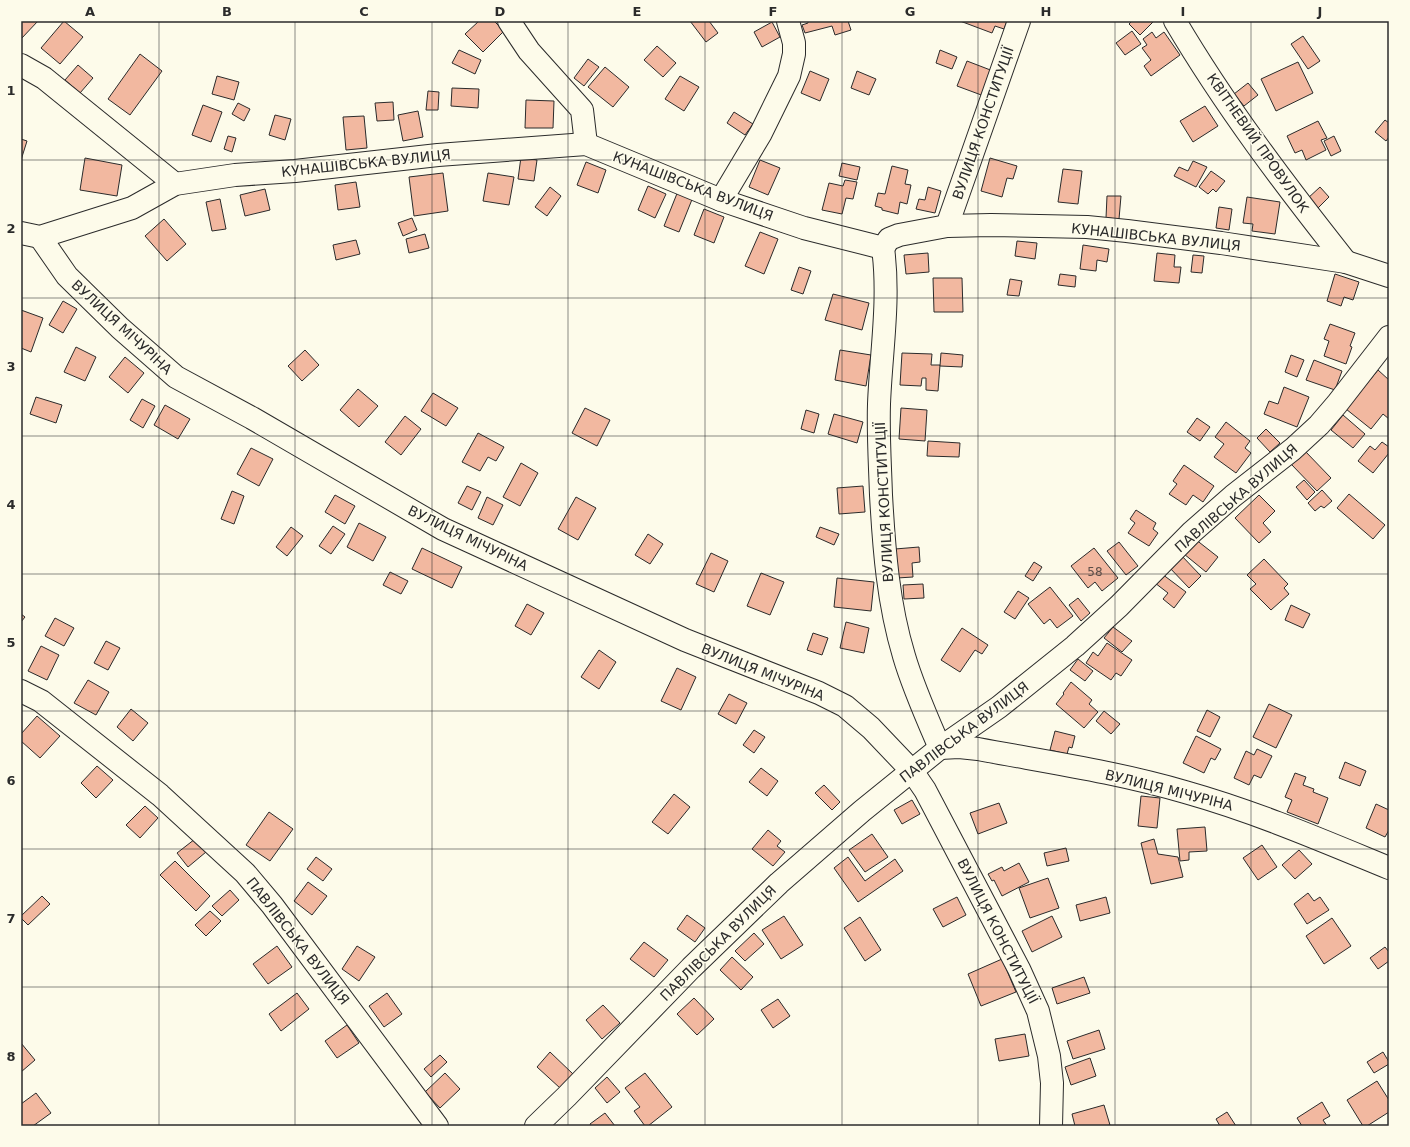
<svg xmlns="http://www.w3.org/2000/svg" width="1410" height="1147" font-family="'DejaVu Sans',sans-serif">
<style>
.building{fill:#f2b8a0;stroke:#2b2b2b}
.lines{fill:none;stroke-linecap:round;stroke-linejoin:round}
.minor-casing{stroke:#2b2b2b;stroke-width:24}
.minor{stroke:#fdfbea;stroke-width:22}
.grid{fill:none;stroke:#2b2b2b;stroke-width:1;stroke-opacity:0.55}
.labels{text-anchor:middle;stroke-width:3;stroke-linejoin:round;paint-order:stroke}
.number-label{font-size:12px;fill:#5d4e48}
.street-label{font-size:14px;fill:#2b2b2b;stroke:#fdfbea}
.neatline{fill:none;stroke:#2b2b2b;stroke-width:1.5}
.grid-label{font-size:13px;text-anchor:middle;font-weight:bold;fill:#2b2b2b}
</style>
<rect width="100%" height="100%" fill="#fdfbea"/>
<g class="building">
<polygon points="21,21 38,21 21,39"/>
<polygon points="64,21 83,37 60,64 41,48"/>
<polygon points="479,21 494,21 504,31 483,52 465,34"/>
<polygon points="690,21 709,21 718,33 706,42"/>
<polygon points="808,21 848,21 851,30 835,35 832,26 805,33 802,25 808,23"/>
<polygon points="960,21 1007,21 1004,29 995,26 992,33"/>
<polygon points="1132,21 1152,21 1153,22 1140,35 1129,24"/>
<polygon points="772,22 780,37 762,47 754,32"/>
<polygon points="1132,31 1141,44 1125,55 1116,43"/>
<polygon points="1152,32 1156,38 1164,32 1180,55 1151,76 1144,66 1151,60 1142,48 1147,45 1143,39"/>
<polygon points="1303,36 1320,61 1308,69 1291,44"/>
<polygon points="657,46 676,63 663,77 644,60"/>
<polygon points="459,50 481,60 475,74 452,63"/>
<polygon points="940,50 957,57 952,69 936,63"/>
<polygon points="140,54 162,71 130,115 108,99"/>
<polygon points="588,59 599,67 584,86 574,78"/>
<polygon points="967,61 993,71 984,96 957,86"/>
<polygon points="1298,62 1313,93 1276,111 1261,79"/>
<polygon points="78,65 93,78 80,93 65,80"/>
<polygon points="605,67 629,87 613,107 588,87"/>
<polygon points="810,71 829,79 820,101 801,93"/>
<polygon points="857,71 876,79 869,95 851,88"/>
<polygon points="217,76 239,82 234,100 212,94"/>
<polygon points="680,76 699,87 684,111 665,99"/>
<polygon points="1248,83 1258,95 1244,106 1234,94"/>
<polygon points="452,88 479,89 478,108 451,106"/>
<polygon points="428,91 439,92 438,110 426,110"/>
<polygon points="526,100 554,101 553,128 525,128"/>
<polygon points="393,102 394,120 377,121 375,103"/>
<polygon points="238,103 250,109 244,121 232,114"/>
<polygon points="203,105 222,112 211,142 192,135"/>
<polygon points="1205,106 1218,126 1193,142 1180,121"/>
<polygon points="418,111 423,137 403,141 398,115"/>
<polygon points="734,112 753,124 745,135 727,123"/>
<polygon points="275,115 291,119 285,140 269,135"/>
<polygon points="364,116 367,148 346,150 343,117"/>
<polygon points="1385,120 1389,123 1389,137 1386,141 1375,132"/>
<polygon points="1318,121 1327,138 1321,140 1326,150 1306,160 1302,150 1295,153 1287,136"/>
<polygon points="228,136 236,138 232,152 224,149"/>
<polygon points="1334,136 1341,151 1331,156 1324,141"/>
<polygon points="21,139 27,141 21,160"/>
<polygon points="521,157 537,160 534,181 518,179"/>
<polygon points="85,158 122,165 117,196 80,190"/>
<polygon points="990,158 1017,166 1013,179 1007,178 1002,197 981,191"/>
<polygon points="760,160 780,168 768,195 749,187"/>
<polygon points="1193,161 1207,167 1196,187 1174,176 1179,167 1188,171"/>
<polygon points="586,162 606,170 598,193 577,185"/>
<polygon points="842,163 860,167 857,180 839,176"/>
<polygon points="892,166 908,170 905,184 911,185 907,204 900,202 898,214 882,210 882,208 875,206 878,193 885,194"/>
<polygon points="1063,169 1082,171 1078,204 1058,202"/>
<polygon points="1211,171 1225,181 1216,192 1213,189 1208,194 1199,187"/>
<polygon points="443,173 448,211 414,216 409,177"/>
<polygon points="488,173 514,177 509,205 483,201"/>
<polygon points="845,180 857,182 853,199 846,198 842,214 822,210 829,183 843,186"/>
<polygon points="356,182 360,207 338,210 335,185"/>
<polygon points="648,186 666,194 655,218 638,210"/>
<polygon points="550,187 561,196 547,216 535,207"/>
<polygon points="928,187 941,191 935,213 916,209 919,199 925,200"/>
<polygon points="1320,187 1329,197 1317,209 1307,199"/>
<polygon points="265,189 270,210 245,216 240,195"/>
<polygon points="678,191 693,197 679,232 664,226"/>
<polygon points="1107,196 1121,196 1119,219 1106,218"/>
<polygon points="1247,197 1280,202 1275,234 1252,231 1253,224 1243,223"/>
<polygon points="220,199 226,229 212,231 206,202"/>
<polygon points="1219,207 1232,209 1229,230 1216,228"/>
<polygon points="704,209 724,217 714,243 694,235"/>
<polygon points="412,218 417,230 403,236 398,223"/>
<polygon points="164,219 186,244 167,261 145,236"/>
<polygon points="760,232 778,239 764,274 745,266"/>
<polygon points="425,234 429,248 409,253 406,239"/>
<polygon points="356,240 360,254 336,260 333,245"/>
<polygon points="1017,241 1037,243 1035,259 1015,256"/>
<polygon points="1083,245 1109,249 1107,262 1097,260 1096,271 1080,269"/>
<polygon points="928,253 929,272 906,274 904,255"/>
<polygon points="1157,253 1175,255 1174,267 1181,267 1179,283 1154,281"/>
<polygon points="1193,255 1204,256 1202,273 1191,272"/>
<polygon points="799,267 811,271 803,294 791,290"/>
<polygon points="1060,274 1076,276 1075,287 1058,285"/>
<polygon points="1335,274 1359,282 1353,300 1344,297 1341,306 1327,301"/>
<polygon points="933,278 962,278 963,312 934,312"/>
<polygon points="1010,279 1022,281 1019,296 1007,295"/>
<polygon points="833,294 869,303 862,330 825,320"/>
<polygon points="63,301 77,309 63,333 49,325"/>
<polygon points="21,310 43,318 31,352 21,348"/>
<polygon points="1330,324 1355,333 1350,346 1352,347 1346,364 1324,356 1329,341 1324,339"/>
<polygon points="76,347 96,357 85,381 64,372"/>
<polygon points="305,350 319,365 302,381 288,366"/>
<polygon points="840,350 871,355 866,386 835,380"/>
<polygon points="902,353 932,354 931,365 940,365 938,391 926,390 926,378 922,378 921,386 900,385"/>
<polygon points="941,353 963,355 962,367 940,366"/>
<polygon points="1291,355 1304,360 1297,377 1285,372"/>
<polygon points="125,357 144,373 128,393 109,377"/>
<polygon points="1314,360 1342,371 1335,390 1306,380"/>
<polygon points="1378,370 1389,380 1389,419 1383,414 1371,429 1346,409"/>
<polygon points="1284,387 1309,397 1297,427 1264,414 1269,401 1278,404"/>
<polygon points="358,389 378,406 359,427 340,410"/>
<polygon points="433,393 458,408 446,426 421,411"/>
<polygon points="36,397 62,405 56,423 30,414"/>
<polygon points="142,399 155,406 143,428 130,420"/>
<polygon points="165,405 190,419 178,439 154,425"/>
<polygon points="585,408 610,420 597,446 572,433"/>
<polygon points="901,408 927,410 925,441 899,439"/>
<polygon points="806,410 819,414 814,433 801,429"/>
<polygon points="834,414 863,422 857,443 828,434"/>
<polygon points="1343,415 1365,434 1353,448 1331,430"/>
<polygon points="405,416 421,429 401,455 385,442"/>
<polygon points="1197,418 1210,427 1200,441 1187,432"/>
<polygon points="1226,422 1250,441 1245,448 1251,453 1236,473 1214,457 1224,444 1215,437"/>
<polygon points="1266,429 1280,443 1270,452 1257,438"/>
<polygon points="478,433 504,447 496,461 488,457 480,471 462,462"/>
<polygon points="928,441 960,443 959,457 927,456"/>
<polygon points="1382,442 1389,447 1389,453 1373,473 1358,461 1370,446 1375,450"/>
<polygon points="251,448 273,459 259,486 237,474"/>
<polygon points="1305,451 1331,478 1317,491 1291,464"/>
<polygon points="521,463 538,473 520,506 503,497"/>
<polygon points="1184,465 1214,486 1203,502 1193,495 1186,505 1169,494 1177,484 1173,481"/>
<polygon points="1304,480 1315,492 1307,500 1296,487"/>
<polygon points="467,486 481,492 472,510 458,503"/>
<polygon points="863,486 865,512 839,514 837,488"/>
<polygon points="1322,490 1332,501 1324,508 1321,506 1315,511 1308,503"/>
<polygon points="232,491 244,496 234,524 221,519"/>
<polygon points="1349,494 1385,525 1373,539 1337,508"/>
<polygon points="335,495 355,506 345,524 325,512"/>
<polygon points="1259,495 1275,511 1263,523 1271,532 1259,543 1235,518"/>
<polygon points="487,497 503,505 493,525 478,518"/>
<polygon points="576,497 596,508 578,540 558,529"/>
<polygon points="1136,510 1156,523 1153,529 1158,533 1149,546 1128,533 1135,523 1130,519"/>
<polygon points="359,523 386,537 373,561 347,547"/>
<polygon points="333,526 345,534 331,554 319,546"/>
<polygon points="291,527 303,536 287,556 276,547"/>
<polygon points="820,527 839,534 834,545 816,537"/>
<polygon points="648,534 663,544 650,564 635,555"/>
<polygon points="1195,539 1218,557 1206,572 1184,554"/>
<polygon points="1119,542 1138,566 1126,575 1107,551"/>
<polygon points="919,547 920,562 912,563 913,577 897,578 895,549"/>
<polygon points="422,548 462,567 452,588 412,569"/>
<polygon points="1094,548 1118,578 1102,591 1095,582 1088,588 1071,566"/>
<polygon points="711,553 728,561 714,592 696,584"/>
<polygon points="1180,554 1201,576 1189,588 1168,566"/>
<polygon points="1264,559 1288,584 1284,588 1289,594 1271,610 1250,589 1256,584 1247,575"/>
<polygon points="1034,562 1042,567 1033,581 1025,576"/>
<polygon points="390,572 408,581 401,594 383,585"/>
<polygon points="761,573 784,582 770,615 747,606"/>
<polygon points="1162,574 1186,592 1174,608 1163,599 1168,593 1155,583"/>
<polygon points="837,578 874,582 871,611 834,607"/>
<polygon points="923,584 924,598 904,599 903,585"/>
<polygon points="1050,587 1073,616 1057,628 1050,619 1044,624 1028,604"/>
<polygon points="1018,591 1029,598 1015,619 1004,612"/>
<polygon points="1078,598 1090,613 1081,621 1069,605"/>
<polygon points="527,604 544,613 531,635 515,626"/>
<polygon points="1291,605 1310,614 1303,628 1285,620"/>
<polygon points="21,614 25,617 21,622"/>
<polygon points="55,618 74,628 64,646 45,636"/>
<polygon points="846,622 869,628 864,653 840,648"/>
<polygon points="1113,627 1132,641 1122,652 1104,638"/>
<polygon points="962,628 988,645 982,654 975,650 960,672 941,660"/>
<polygon points="813,633 828,638 822,655 807,650"/>
<polygon points="106,641 120,648 108,670 94,663"/>
<polygon points="1107,643 1132,660 1121,676 1116,673 1111,680 1086,663 1093,652 1098,656"/>
<polygon points="41,646 59,655 47,680 28,671"/>
<polygon points="599,650 616,662 599,689 581,677"/>
<polygon points="1078,659 1093,671 1085,681 1070,670"/>
<polygon points="677,668 696,677 681,710 661,701"/>
<polygon points="88,680 109,692 96,715 74,703"/>
<polygon points="1071,682 1092,700 1089,704 1098,712 1084,728 1056,704 1064,694 1063,693"/>
<polygon points="729,694 747,703 736,724 718,714"/>
<polygon points="1269,704 1292,715 1276,748 1253,737"/>
<polygon points="131,709 148,723 133,741 117,727"/>
<polygon points="1207,710 1220,717 1210,737 1197,731"/>
<polygon points="1104,711 1120,724 1111,734 1096,721"/>
<polygon points="37,716 60,736 40,758 21,741 21,734"/>
<polygon points="754,730 765,737 754,753 743,745"/>
<polygon points="1055,731 1075,736 1072,748 1069,747 1067,754 1050,750"/>
<polygon points="1196,736 1221,749 1215,760 1211,758 1204,773 1183,763"/>
<polygon points="1257,749 1272,756 1261,778 1254,775 1249,785 1234,778 1246,751 1254,755"/>
<polygon points="1345,762 1366,771 1360,786 1339,778"/>
<polygon points="97,766 113,780 96,798 81,783"/>
<polygon points="761,768 778,781 767,796 749,782"/>
<polygon points="1295,773 1306,777 1303,785 1314,789 1313,792 1328,798 1318,824 1287,812 1292,800 1285,797"/>
<polygon points="824,785 840,802 832,810 815,793"/>
<polygon points="674,794 690,807 668,834 652,822"/>
<polygon points="1141,796 1160,798 1157,828 1138,826"/>
<polygon points="912,800 920,814 902,824 894,810"/>
<polygon points="999,803 1007,823 978,834 970,813"/>
<polygon points="1376,804 1389,810 1389,830 1385,837 1366,828"/>
<polygon points="145,806 158,818 140,838 126,825"/>
<polygon points="269,812 293,829 270,861 246,845"/>
<polygon points="1205,827 1207,851 1189,852 1189,860 1180,861 1177,829"/>
<polygon points="768,830 781,841 777,846 785,852 773,866 752,849"/>
<polygon points="872,834 888,857 865,872 849,850"/>
<polygon points="195,839 206,852 188,867 177,853"/>
<polygon points="1154,839 1158,854 1178,857 1183,877 1151,884 1141,843"/>
<polygon points="1262,845 1277,867 1258,880 1243,858"/>
<polygon points="1066,848 1069,861 1047,866 1044,853"/>
<polygon points="1299,850 1312,864 1295,879 1282,865"/>
<polygon points="316,857 332,869 323,881 307,869"/>
<polygon points="848,857 865,881 895,859 903,871 858,902 834,868"/>
<polygon points="175,861 210,896 196,911 160,875"/>
<polygon points="1019,863 1029,882 1002,896 994,880 992,881 988,874 1002,867 1004,871"/>
<polygon points="1048,878 1059,908 1030,918 1019,888"/>
<polygon points="308,882 327,896 312,915 294,901"/>
<polygon points="230,890 239,900 222,916 212,906"/>
<polygon points="1308,893 1314,901 1320,897 1329,910 1307,924 1294,904"/>
<polygon points="42,896 50,904 28,925 21,918 21,916"/>
<polygon points="957,897 966,915 943,927 933,909"/>
<polygon points="1106,897 1110,913 1080,921 1076,905"/>
<polygon points="210,911 221,921 206,936 195,925"/>
<polygon points="687,915 705,928 695,942 677,929"/>
<polygon points="784,916 803,945 781,959 762,930"/>
<polygon points="1052,916 1062,937 1032,952 1022,931"/>
<polygon points="860,917 881,950 865,961 844,928"/>
<polygon points="1332,918 1351,946 1324,964 1306,936"/>
<polygon points="754,933 764,944 745,961 735,951"/>
<polygon points="644,942 668,960 654,977 630,959"/>
<polygon points="277,946 292,967 268,984 253,964"/>
<polygon points="357,946 375,957 359,981 342,969"/>
<polygon points="1385,947 1389,952 1389,961 1378,969 1370,958"/>
<polygon points="732,957 753,977 741,990 720,970"/>
<polygon points="1002,959 1016,992 981,1006 968,974"/>
<polygon points="1084,977 1090,993 1057,1004 1052,988"/>
<polygon points="297,993 309,1009 281,1031 269,1014"/>
<polygon points="387,993 402,1014 384,1027 369,1006"/>
<polygon points="694,998 714,1019 697,1035 677,1014"/>
<polygon points="778,999 790,1016 773,1028 761,1010"/>
<polygon points="603,1005 620,1023 602,1039 586,1020"/>
<polygon points="347,1025 359,1043 337,1058 325,1041"/>
<polygon points="1099,1030 1105,1049 1073,1059 1067,1041"/>
<polygon points="1025,1034 1029,1056 999,1061 995,1039"/>
<polygon points="21,1043 35,1060 21,1072"/>
<polygon points="550,1052 573,1074 560,1088 537,1067"/>
<polygon points="1383,1052 1389,1062 1389,1064 1374,1073 1367,1062"/>
<polygon points="440,1055 447,1062 431,1077 424,1069"/>
<polygon points="1090,1058 1096,1076 1071,1085 1065,1067"/>
<polygon points="445,1073 460,1089 440,1108 425,1092"/>
<polygon points="645,1073 672,1107 648,1126 645,1126 634,1111 640,1107 625,1088"/>
<polygon points="607,1077 620,1092 607,1103 595,1088"/>
<polygon points="1377,1081 1389,1100 1389,1112 1367,1126 1363,1126 1347,1100"/>
<polygon points="36,1093 51,1113 33,1126 21,1126 21,1104"/>
<polygon points="1322,1102 1330,1116 1323,1120 1327,1126 1302,1126 1297,1118"/>
<polygon points="1104,1105 1110,1125 1105,1126 1075,1126 1072,1114"/>
<polygon points="1227,1112 1236,1126 1220,1126 1216,1119"/>
<polygon points="605,1113 615,1126 591,1126 590,1124"/>
</g>
<g class="lines">
<g class="minor-casing">
<g id="minor">
<polyline points="509,21 529,51 582,110 586,144"/>
<path d="M1175 21C1225 106 1285 185 1346 262"/>
<polyline points="21,65 44,78 175,184"/>
<polyline points="721,200 761,133 789,76 794,54 794,43 788,21"/>
<polyline points="947,226 1019,21"/>
<polyline points="21,233 40,237 132,208 175,184 235,175 295,171 438,155 586,144 721,200 804,228 883,248 889,239 899,235 947,226 991,225 1087,227 1127,231 1221,243 1346,262 1389,276"/>
<polyline points="40,237 67,276 120,328 176,377 252,418 443,529 685,640 819,693 845,706 871,728 912,771 925,790 1019,969 1038,1011 1049,1056 1052,1083 1051,1126"/>
<path d="M883 248C890 300 881 352 879 404 878 434 880 464 881 495 884 549 888 603 904 656 913 687 927 718 940 748L959 747 978 749C1047 762 1117 772 1185 792 1256 812 1321 840 1389 868"/>
<polyline points="21,691 41,701 160,795 245,873 272,905 437,1126"/>
<polyline points="536,1126 567,1096 691,968 779,883 862,811 940,748 999,707 1075,646 1119,606 1192,532 1233,496 1293,449 1319,425 1337,404 1389,337"/>
</g>
</g>
<use href="#minor" class="minor"/>
</g>
<path class="grid" d="M159 21V1126M295 21V1126M432 21V1126M568 21V1126M705 21V1126M842 21V1126M978 21V1126M1115 21V1126M1251 21V1126M21 160H1389M21 298H1389M21 436H1389M21 574H1389M21 711H1389M21 849H1389M21 987H1389"/>
<g class="labels">
<g class="number-label">
<text x="1095" y="576">58</text>
</g>
<g class="street-label">
<text transform="translate(983 123) rotate(-71)" y="5">ВУЛИЦЯ КОНСТИТУЦІЇ</text>
<text transform="translate(1258 143) rotate(55)" y="5">КВІТНЕВИЙ ПРОВУЛОК</text>
<text transform="translate(366 163) rotate(-6)" y="5">КУНАШІВСЬКА ВУЛИЦЯ</text>
<text transform="translate(693 186) rotate(21)" y="5">КУНАШІВСЬКА ВУЛИЦЯ</text>
<text transform="translate(1156 237) rotate(6)" y="5">КУНАШІВСЬКА ВУЛИЦЯ</text>
<text transform="translate(122 327) rotate(43)" y="5">ВУЛИЦЯ МІЧУРІНА</text>
<text transform="translate(1236 498) rotate(-41)" y="5">ПАВЛІВСЬКА ВУЛИЦЯ</text>
<text transform="translate(884 502) rotate(-93)" y="5">ВУЛИЦЯ КОНСТИТУЦІЇ</text>
<text transform="translate(468 538) rotate(26)" y="5">ВУЛИЦЯ МІЧУРІНА</text>
<text transform="translate(763 672) rotate(22)" y="5">ВУЛИЦЯ МІЧУРІНА</text>
<text transform="translate(964 732) rotate(-37)" y="5">ПАВЛІВСЬКА ВУЛИЦЯ</text>
<text transform="translate(1169 790) rotate(14)" y="5">ВУЛИЦЯ МІЧУРІНА</text>
<text transform="translate(998 931) rotate(63)" y="5">ВУЛИЦЯ КОНСТИТУЦІЇ</text>
<text transform="translate(298 941) rotate(52)" y="5">ПАВЛІВСЬКА ВУЛИЦЯ</text>
<text transform="translate(718 943) rotate(-45)" y="5">ПАВЛІВСЬКА ВУЛИЦЯ</text>
</g>
</g>
<rect width="1410" height="1147" fill="none" stroke="#fdfbea" stroke-width="44"/>
<rect x="22" y="22" width="1366" height="1103" class="neatline"/>
<g class="grid-label">
<text x="90" y="16">A</text>
<text x="227" y="16">B</text>
<text x="364" y="16">C</text>
<text x="500" y="16">D</text>
<text x="637" y="16">E</text>
<text x="773" y="16">F</text>
<text x="910" y="16">G</text>
<text x="1046" y="16">H</text>
<text x="1183" y="16">I</text>
<text x="1320" y="16">J</text>
<text x="11" y="95">1</text>
<text x="11" y="233">2</text>
<text x="11" y="371">3</text>
<text x="11" y="509">4</text>
<text x="11" y="647">5</text>
<text x="11" y="785">6</text>
<text x="11" y="923">7</text>
<text x="11" y="1061">8</text>
</g>
</svg>
